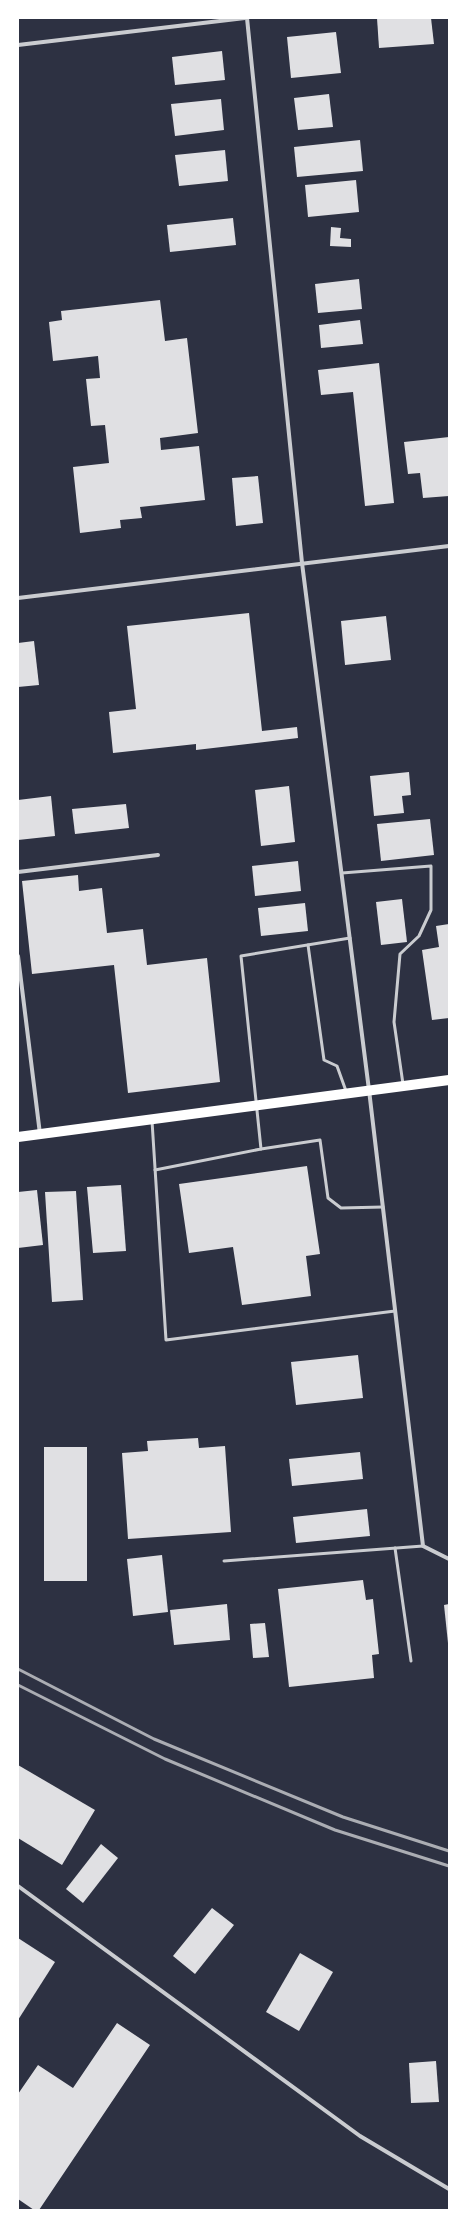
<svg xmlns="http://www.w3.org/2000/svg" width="467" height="2228" font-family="Georgia,serif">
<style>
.building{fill:#e0e0e3}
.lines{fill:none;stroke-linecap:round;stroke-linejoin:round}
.service{stroke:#caccd0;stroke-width:3}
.minor{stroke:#caccd0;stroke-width:4}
.primary{stroke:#fff;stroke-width:10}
.rail{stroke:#abadb3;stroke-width:3}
</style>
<rect width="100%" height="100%" fill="#2d3142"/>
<g class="building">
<polygon points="377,18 431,18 434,44 379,48"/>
<polygon points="336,32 341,73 291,78 287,37"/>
<polygon points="222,51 225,80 175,85 172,57"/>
<polygon points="329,94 333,127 298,130 294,98"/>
<polygon points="221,99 224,130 175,136 171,104"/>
<polygon points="360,140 363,171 297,177 294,147"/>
<polygon points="225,150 228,181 179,186 175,155"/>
<polygon points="356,180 359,212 308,217 305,185"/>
<polygon points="233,218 236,245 170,252 167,225"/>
<polygon points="331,227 341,228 340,238 351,239 351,247 330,246"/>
<polygon points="359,279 362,309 318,313 315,284"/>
<polygon points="160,300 165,341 187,338 198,433 160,438 161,450 199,446 205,500 140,507 142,518 120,520 121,528 80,533 73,467 109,463 105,425 91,426 86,379 100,378 98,356 53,361 49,322 62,320 61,311"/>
<polygon points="360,320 363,344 321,348 319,325"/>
<polygon points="379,363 394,503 365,506 353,392 321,395 318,370"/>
<polygon points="449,437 449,496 423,498 420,473 408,474 404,442"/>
<polygon points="258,476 263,523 236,526 232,478"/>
<polygon points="249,613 262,731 297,727 298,738 196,750 196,744 113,753 109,712 136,709 127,626"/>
<polygon points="386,616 391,660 345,665 341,621"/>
<polygon points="34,641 39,685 18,687 18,643"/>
<polygon points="409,772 411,795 402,796 404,813 374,816 370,776"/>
<polygon points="289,786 295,842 261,846 255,790"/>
<polygon points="51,796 55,836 18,840 18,800"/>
<polygon points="126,804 129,828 75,834 72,809"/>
<polygon points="430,819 434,855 381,861 377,824"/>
<polygon points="298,861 301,891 255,896 252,866"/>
<polygon points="78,875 79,891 102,888 107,933 143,929 147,965 207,958 220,1082 128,1093 114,965 32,974 22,881"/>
<polygon points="402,899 407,942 381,945 376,902"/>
<polygon points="305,903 308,931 261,936 258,908"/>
<polygon points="449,924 449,1018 432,1020 422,950 439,947 436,926"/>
<polygon points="307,1166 320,1254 306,1256 311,1296 242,1305 233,1247 189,1253 179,1184"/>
<polygon points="121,1185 126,1251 93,1253 87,1187"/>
<polygon points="37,1190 43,1245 18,1248 18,1192"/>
<polygon points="76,1191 83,1300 52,1302 45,1192"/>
<polygon points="358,1355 363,1398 296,1405 291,1362"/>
<polygon points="198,1438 199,1448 225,1446 231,1532 128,1539 122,1453 148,1451 147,1441"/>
<rect x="44" y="1447" width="43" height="134"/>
<polygon points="360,1452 363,1479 292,1486 289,1459"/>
<polygon points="367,1509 370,1536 296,1543 293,1517"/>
<polygon points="162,1555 168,1612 133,1616 127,1559"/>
<polygon points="363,1580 366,1600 373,1599 379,1654 372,1655 374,1678 289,1687 278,1589"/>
<polygon points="227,1604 230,1640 174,1645 170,1610"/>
<polygon points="449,1604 449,1643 448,1643 444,1605"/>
<polygon points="265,1623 269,1657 253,1658 250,1624"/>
<polygon points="18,1765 95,1810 62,1865 18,1838"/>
<polygon points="101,1844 118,1858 83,1903 66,1889"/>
<polygon points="212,1908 234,1925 195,1974 173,1956"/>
<polygon points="18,1938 55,1962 18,2020"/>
<polygon points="300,1953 333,1972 299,2031 266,2012"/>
<polygon points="117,2023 150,2045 39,2210 34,2210 18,2199 18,2094 38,2065 73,2088"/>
<polygon points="436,2061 439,2102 411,2103 409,2063"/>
</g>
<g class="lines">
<g class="service">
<polyline points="342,873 431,866 431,910 419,936 400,954 394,1022 403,1084"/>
<polyline points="308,945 324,1060 337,1066 346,1091"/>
<polyline points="152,1121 166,1340 395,1311"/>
<polyline points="261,1149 320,1140 328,1198 341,1208 383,1207"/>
<polyline points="155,1170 261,1149 241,956 350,938"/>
<polyline points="395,1548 411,1661"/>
<polyline points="224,1561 423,1546"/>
</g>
<g class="minor">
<polyline points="247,18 302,563 369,1090 423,1546 449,1559"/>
<polyline points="18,45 245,18"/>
<polyline points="18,598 449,546"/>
<polyline points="18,872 158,855"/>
<polyline points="18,956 40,1134"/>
<polyline points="18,1886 360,2136 449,2189"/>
</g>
<polyline class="primary" points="18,1137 449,1080"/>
<g class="rail">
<polyline points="18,1669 154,1739 343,1817 449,1851"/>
<polyline points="18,1685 165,1759 335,1830 449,1866"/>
</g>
</g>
<rect width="467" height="2228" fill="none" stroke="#ffffff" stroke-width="38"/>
</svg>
